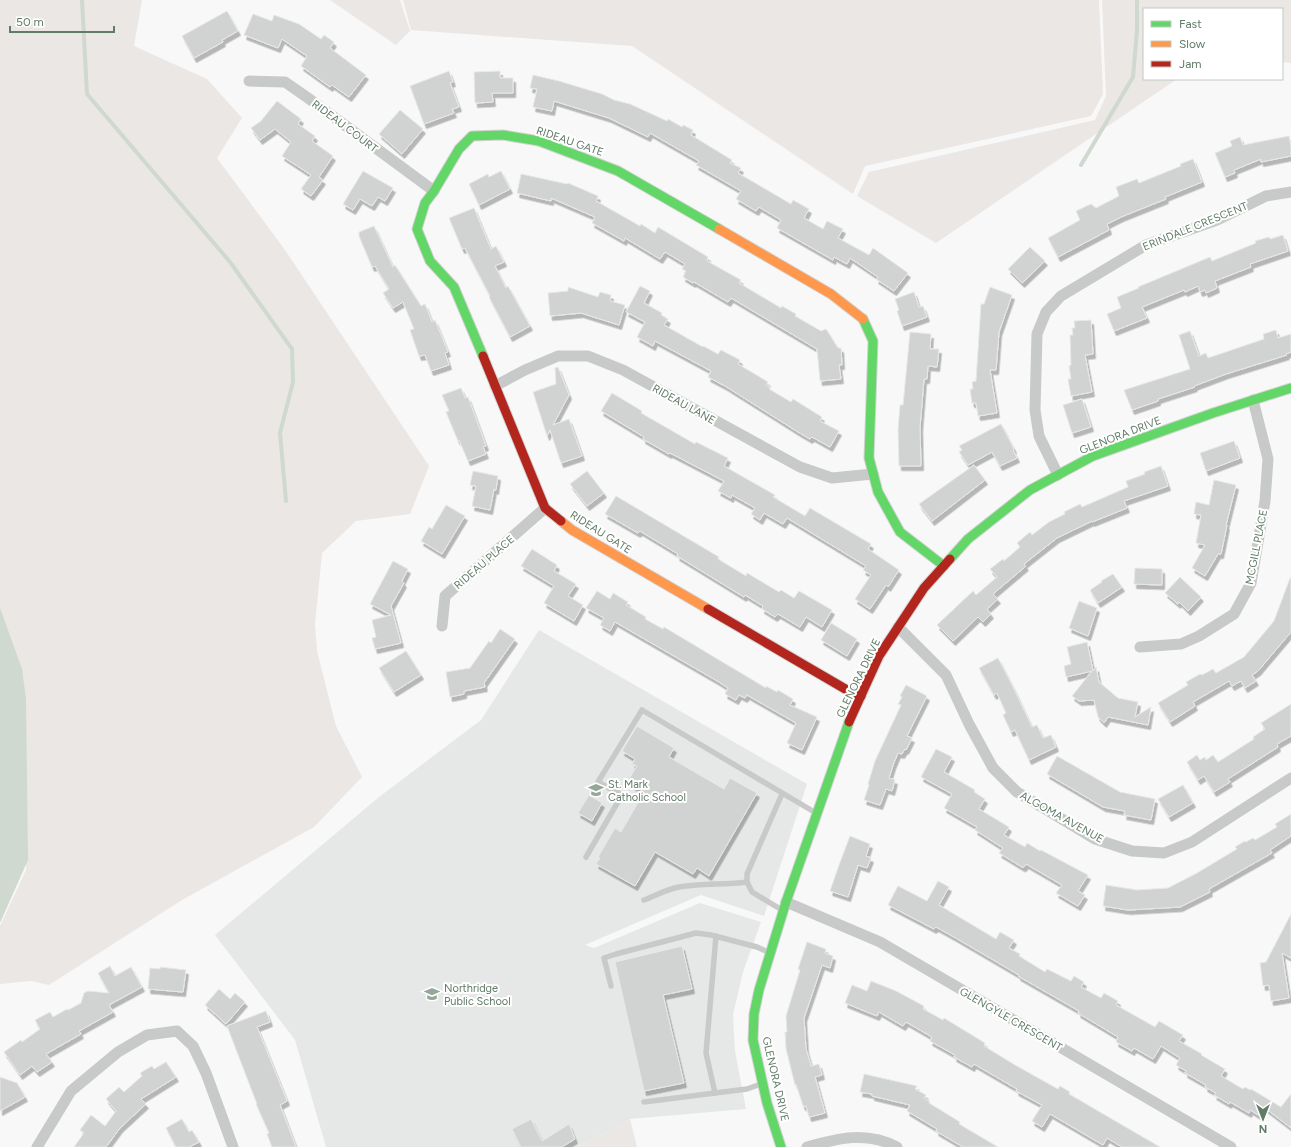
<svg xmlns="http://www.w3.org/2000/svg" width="1291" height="1147" font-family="Figtree,sans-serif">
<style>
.built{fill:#e6e8e7}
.green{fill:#eae7e5}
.water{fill:#cfd9cf}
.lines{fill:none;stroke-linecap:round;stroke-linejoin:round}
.stream{stroke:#cfd9cf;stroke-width:4}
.building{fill:#d0d3d1;stroke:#e8e8e8;filter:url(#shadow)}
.fast-casing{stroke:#d2d4d2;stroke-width:11}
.slow-casing{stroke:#d2d4d2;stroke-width:11}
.jam-casing{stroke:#d2d4d2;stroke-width:11}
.lane{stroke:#c7cac8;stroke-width:5.5}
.street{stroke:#c7cac8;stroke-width:11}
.fast{stroke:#63d668;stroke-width:9}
.slow{stroke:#ff974d;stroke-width:9}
.jam{stroke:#b3261e;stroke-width:9}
.labels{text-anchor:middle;stroke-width:4;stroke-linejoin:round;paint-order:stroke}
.street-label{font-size:11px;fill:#607b66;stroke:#fff}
.poi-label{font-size:11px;fill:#607b66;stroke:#fff;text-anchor:start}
</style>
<defs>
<filter id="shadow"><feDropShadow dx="2.5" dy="4.5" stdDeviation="0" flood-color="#0004"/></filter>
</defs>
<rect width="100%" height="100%" fill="#f8f8f8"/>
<polygon class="built" points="539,630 807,784 764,916 701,895 585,945 594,948 700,903 761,922 743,972 733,1015 735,1051 746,1109 630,1119 577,1147 326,1147 295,1040 215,935 379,797 481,720"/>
<g class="green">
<polygon points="0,0 142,0 134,46 207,79 242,118 217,158 285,250 429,466 410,514 356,521 322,553 315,624 317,651 336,726 362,777 314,827 182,900 49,985 31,981 0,984 0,926 26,870 23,707 0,623"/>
<polygon points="330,0 400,0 410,31 396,45"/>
<polygon points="403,0 1099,0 1103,94 1091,116 865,166 853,194 632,46 411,30"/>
<polygon points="1102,0 1291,0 1291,63 1282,62 1282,9 1144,9 1144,79 1177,79 936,243 857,196 869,172 1095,120 1106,96"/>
<polygon points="630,1119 637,1147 577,1147"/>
</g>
<polygon class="water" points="0,608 22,669 26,699 28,860 0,923"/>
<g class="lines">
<g class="stream">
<polyline points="82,0 87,94 230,262 292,349 293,382 280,433 286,501"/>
<polyline points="1081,165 1133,77 1137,30 1137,0"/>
</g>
</g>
<g class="building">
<polygon points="227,11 238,31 222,40 223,42 194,58 182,36"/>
<polygon points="253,14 272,21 274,15 299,24 321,39 324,35 334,42 330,48 366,75 349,97 332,85 330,87 301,66 307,56 282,39 278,48 244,35"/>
<polygon points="449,71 453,82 450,83 459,107 452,109 454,113 424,124 410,86"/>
<polygon points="500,71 500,78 513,78 513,93 492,93 493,102 475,103 474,72"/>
<polygon points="533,75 559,81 602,94 614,100 630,104 667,121 668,119 682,127 683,125 693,130 691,135 732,160 730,163 741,168 738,173 791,204 793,200 809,209 804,218 823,229 827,221 843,229 838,238 869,255 873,248 908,273 894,291 876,279 878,277 850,258 847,264 834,257 833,260 777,228 781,220 759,207 756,211 736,199 741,191 696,165 699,161 650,133 648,137 609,118 554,101 552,111 533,107 537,89 530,88"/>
<polygon points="277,101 301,119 298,124 315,136 312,141 333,156 319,177 323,180 311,196 301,189 311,175 282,156 291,142 275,129 260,140 251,128 261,121"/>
<polygon points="400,110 423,129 402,154 379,134"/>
<polygon points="1289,136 1291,147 1291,156 1261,162 1261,159 1234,170 1235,173 1225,177 1215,153 1232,146 1230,141 1240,137 1243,145"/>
<polygon points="1193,159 1202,182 1165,197 1166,199 1121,217 1107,224 1109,230 1058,257 1048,238 1080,220 1076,211 1091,204 1096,208 1119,196 1116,187 1137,179 1139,183 1181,166 1180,164"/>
<polygon points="363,171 393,188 385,201 378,197 372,206 360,199 353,210 343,204"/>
<polygon points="501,171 510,189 479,205 469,184 488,174 489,177"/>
<polygon points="521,174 567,184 568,183 598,196 596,201 640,226 641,224 655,233 658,227 708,257 707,261 741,280 739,283 781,308 782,306 796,314 795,316 821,331 826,329 838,348 841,348 842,365 839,365 841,379 820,381 817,349 731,298 728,302 694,282 693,283 683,277 686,271 682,269 685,264 665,252 660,259 625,238 624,241 592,223 595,217 551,198 551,201 517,193"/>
<polygon points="474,208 491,249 496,246 504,262 495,266 506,288 508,286 530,326 510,337 489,297 490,296 465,248 462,249 449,218"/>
<polygon points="374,226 393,267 395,265 421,306 425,304 432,322 435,320 448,352 445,353 449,365 431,371 425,355 419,356 410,330 414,329 403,302 393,308 383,293 389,289 375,266 372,267 359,236 359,232"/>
<polygon points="1283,235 1288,251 1250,264 1251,267 1215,281 1217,288 1206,293 1205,290 1200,292 1198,286 1185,292 1184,290 1142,307 1147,318 1114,331 1107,314 1121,308 1117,297 1139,288 1138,287 1210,257 1212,261 1256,243 1255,241 1269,237 1270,239"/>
<polygon points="1030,247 1045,261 1022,283 1008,269"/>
<polygon points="640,286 650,291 644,303 662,313 661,315 668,319 664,325 703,347 703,346 718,354 721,350 740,360 738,364 768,382 766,385 770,387 769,389 791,402 793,399 822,417 820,421 839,431 830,447 812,437 810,439 798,432 725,386 708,377 711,371 655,341 653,346 637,337 645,322 626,312"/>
<polygon points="568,287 598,297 600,292 611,295 610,301 625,305 619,325 581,313 550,316 548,293 568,291"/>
<polygon points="990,287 1012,295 999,332 996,370 990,370 997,413 978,416 976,403 972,403 970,389 973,389 972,382 976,381 981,304 984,304"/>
<polygon points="914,292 919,307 923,306 927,317 902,326 897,311 899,310 895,299"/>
<polygon points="1091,320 1093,354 1085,355 1092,392 1071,396 1068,379 1071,379 1069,366 1071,365 1070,335 1073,335 1072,328 1075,328 1074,321"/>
<polygon points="1276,330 1278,338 1291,334 1291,352 1286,354 1287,355 1226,374 1194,386 1195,387 1158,399 1158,401 1132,410 1124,390 1190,369 1179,335 1190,331 1199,356 1206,353 1208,358 1264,339 1263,334"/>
<polygon points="910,332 931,334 930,349 939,349 937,367 928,366 927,379 924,379 920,427 921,466 899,466 898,429 900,405 903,405"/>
<polygon points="558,367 569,395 553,425 569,419 582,456 561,463 550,430 547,436 533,392 556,384 555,368"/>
<polygon points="461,388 465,398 468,397 486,446 483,447 486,454 468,461 459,440 458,441 446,412 449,411 442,395"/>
<polygon points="612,393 642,411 641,413 695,444 696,442 728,458 724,466 775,495 773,497 805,516 810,508 871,544 868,549 899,570 888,587 886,585 870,609 855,599 871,575 863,570 866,566 787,518 783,524 764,513 760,520 751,514 755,508 732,495 731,498 718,491 724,481 670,453 669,454 643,439 644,437 601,411"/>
<polygon points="1082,399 1091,427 1072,433 1063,405"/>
<polygon points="1001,424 1014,449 1013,450 1017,458 1000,466 992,452 968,465 959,452 962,450 959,446"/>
<polygon points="1234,441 1240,458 1206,471 1200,453"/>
<polygon points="974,465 985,480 932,521 919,504"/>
<polygon points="1161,466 1168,486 1124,501 1127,508 1092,522 1092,521 1057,538 1024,564 1026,566 993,594 998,599 987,609 991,614 983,622 978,617 953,641 937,625 973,591 976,595 997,577 990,569 1003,559 1004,561 1020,547 1017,543 1030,532 1032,535 1049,522 1065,514 1064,512 1080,504 1082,507 1128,487 1126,481 1145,474 1144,472"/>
<polygon points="473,471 498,476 496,490 494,489 490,510 472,506 476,486 470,485"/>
<polygon points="587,471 604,493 587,506 570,484"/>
<polygon points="1214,480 1236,485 1226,525 1227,525 1221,554 1218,554 1205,576 1192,568 1205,545 1196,543 1201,515 1194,514 1196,502 1209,505"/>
<polygon points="616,496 719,557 718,559 746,576 747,573 779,592 781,590 794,598 799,591 832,610 822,627 806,617 800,627 778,614 775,617 762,609 763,606 745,595 744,597 677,556 678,554 640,531 638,533 605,514"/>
<polygon points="446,505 465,516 442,554 421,541 429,527 432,529"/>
<polygon points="532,549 557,565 554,571 576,584 568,596 583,605 574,621 544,603 554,586 521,566"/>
<polygon points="393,561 408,569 402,581 404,583 391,606 401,643 375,649 372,638 376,637 372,620 391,615 370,604"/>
<polygon points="1135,568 1162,569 1162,585 1134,584"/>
<polygon points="1113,574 1122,587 1098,603 1090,590 1102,582 1101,581"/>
<polygon points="1180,577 1201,597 1188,611 1179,602 1178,604 1165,593"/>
<polygon points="1290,578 1291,578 1291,632 1258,671 1252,675 1256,681 1245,688 1241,681 1232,686 1229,681 1193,702 1195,706 1170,722 1158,703 1188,685 1186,682 1200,674 1202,675 1213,669 1216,673 1244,657 1274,621"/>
<polygon points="597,591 610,599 613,593 628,602 626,605 646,617 645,619 663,629 664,627 766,688 766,686 777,692 778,690 793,699 790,705 817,717 802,750 787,743 796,723 747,695 745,698 739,695 736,700 725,694 728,688 719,682 615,622 610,631 600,625 604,618 586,608"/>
<polygon points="1079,601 1097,608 1088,636 1069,628"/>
<polygon points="831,623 857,639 847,656 821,640"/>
<polygon points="500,629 515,639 484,683 485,687 464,691 464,694 450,697 446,672 470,668 489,641 491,643"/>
<polygon points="1087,642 1093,671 1096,667 1099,682 1118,698 1138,702 1135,717 1151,707 1148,725 1108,717 1104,723 1098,717 1094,700 1079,701 1072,696 1092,671 1066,677 1064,666 1071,664 1067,647"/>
<polygon points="406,651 421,675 394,692 379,668"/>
<polygon points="998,658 1012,685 1032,727 1037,725 1043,738 1051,735 1056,747 1029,760 1015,730 1011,732 1003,715 1006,713 997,693 994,695 979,668"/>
<polygon points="906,685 927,696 907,736 912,738 906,750 905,749 902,754 898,753 893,765 889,778 895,780 892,791 886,789 880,805 864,800 869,785 868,784 875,761 901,705 898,704 902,697 900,696"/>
<polygon points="1291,704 1291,736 1277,744 1278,747 1228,779 1230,782 1214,792 1204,776 1198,780 1187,762 1197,755 1200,760 1205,757 1206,760 1213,755 1218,762 1254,739 1253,737 1265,729 1261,723"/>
<polygon points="637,726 674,748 669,757 724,789 730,778 757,793 709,876 697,868 693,874 655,852 635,886 596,864 600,858 598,857 615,828 621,832 644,792 627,782 637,766 632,764 635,759 622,751"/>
<polygon points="936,749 952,757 944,772 975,790 974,792 985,799 979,809 1009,827 1004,835 1025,847 1027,843 1040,851 1041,850 1088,875 1078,891 1085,895 1078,906 1056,893 1062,885 1026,864 1024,867 1022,867 999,853 1003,848 975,830 977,827 944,808 952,794 921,777"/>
<polygon points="1057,756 1120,792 1155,799 1151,820 1124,815 1125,811 1103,807 1047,774"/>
<polygon points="1183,785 1193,803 1169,817 1158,799"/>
<polygon points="589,795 602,803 592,821 578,813"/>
<polygon points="1291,814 1291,836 1270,850 1272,853 1209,889 1210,892 1180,907 1128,910 1103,906 1106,885 1137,890 1168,888 1197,873 1237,849 1235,847 1245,841 1246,842 1253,838 1255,840 1277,827 1275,824"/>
<polygon points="850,836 870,844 866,856 871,858 867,868 858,865 848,897 830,891 839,865"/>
<polygon points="938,881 949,887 939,905 996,939 1000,932 1014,940 1009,948 1020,954 1019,956 1045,972 1047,969 1071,981 1074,976 1084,982 1081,987 1101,998 1104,993 1118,1001 1116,1005 1155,1027 1159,1021 1183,1035 1179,1041 1202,1054 1201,1055 1225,1069 1221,1076 1243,1089 1245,1087 1250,1090 1251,1089 1281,1107 1291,1094 1291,1128 1265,1108 1260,1116 1250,1110 1249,1113 1230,1102 1229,1104 1214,1095 1216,1093 1205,1087 1206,1085 1185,1073 1186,1071 1176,1065 1180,1058 1161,1046 1153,1059 1134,1048 1132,1051 1116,1042 1118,1037 1078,1013 1079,1011 1018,976 1019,975 954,937 936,927 934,929 888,905 898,886 927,901"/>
<polygon points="1291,914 1291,958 1282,953 1289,998 1271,1001 1269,985 1263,986 1260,963 1266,962"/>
<polygon points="807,942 826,949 825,953 833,956 830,968 822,965 804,1018 806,1049 811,1066 819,1064 822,1075 815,1077 825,1113 809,1117 806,1106 803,1106 796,1084 795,1085 786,1049 785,1032 787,1032 786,1016 800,970 798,969"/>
<polygon points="682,946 692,989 663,995 684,1083 644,1091 615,962"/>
<polygon points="110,966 115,976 131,967 142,987 109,1005 113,1012 79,1031 81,1034 46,1054 52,1062 37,1072 32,1066 20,1075 4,1052 21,1040 22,1042 40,1029 35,1020 50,1012 53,1017 67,1009 68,1010 81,1003 84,993 88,991 109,993 98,973"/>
<polygon points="160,967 186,970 183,992 148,989 150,968 160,969"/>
<polygon points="871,981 896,991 924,1006 923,1009 943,1020 944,1018 985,1043 984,1046 1015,1065 1058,1089 1060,1086 1070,1092 1069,1094 1160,1147 1122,1147 1107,1138 1103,1145 1050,1114 1042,1127 1032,1121 1042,1105 1016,1091 1017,1089 974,1064 972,1067 954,1057 955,1055 930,1041 932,1037 906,1022 903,1026 879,1012 877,1016 845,1003 852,985 867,991"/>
<polygon points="219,989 230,999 235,993 245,1002 226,1024 205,1005"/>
<polygon points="266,1011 270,1022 257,1027 287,1101 280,1105 296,1147 272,1147 267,1134 269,1133 256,1104 257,1104 227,1026"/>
<polygon points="166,1062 176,1077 141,1099 146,1104 120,1128 106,1147 74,1147 84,1133 80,1130 91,1115 105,1126 116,1111 106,1099 119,1087 124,1092 142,1076 140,1073 152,1066 154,1069"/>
<polygon points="864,1074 917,1086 915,1089 926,1095 924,1098 930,1102 929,1103 960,1122 959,1124 998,1147 963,1147 936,1131 937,1129 907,1111 910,1105 872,1096 872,1094 860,1092"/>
<polygon points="0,1077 17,1083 25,1097 0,1111"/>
<polygon points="182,1119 189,1132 192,1130 199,1142 189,1147 176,1147 166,1128"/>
<polygon points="531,1119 542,1141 569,1124 575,1139 562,1147 521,1147 512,1129"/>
</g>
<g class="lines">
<g class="fast-casing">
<g id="fast">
<polyline points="863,319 873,341 869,458 878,492 900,532 944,566"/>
<polyline points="483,356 454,287 430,261 417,229 425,203 434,191 459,149 472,136 503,135 539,141 618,171 719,229"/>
<polyline points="950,559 968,539 1030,490 1093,456 1213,413 1291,388"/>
<polyline points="781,1147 767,1103 753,1040 754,1014 759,990 786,902 849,722"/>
</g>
</g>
<g class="slow-casing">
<g id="slow">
<polyline points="719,229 831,294 863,319"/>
<polyline points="561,521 572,530 708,609"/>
</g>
</g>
<g class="jam-casing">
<g id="jam">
<polyline points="483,356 545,508 561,521"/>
<polyline points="708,609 847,690 861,696"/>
<polyline points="849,722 879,656 924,588 950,559"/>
</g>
</g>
<g class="lane">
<polyline points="782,794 747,874 747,882 752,892 782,910"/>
<polyline points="586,857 622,795 598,782 642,710 816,813"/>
<path d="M644 900C655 896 667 889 679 887 701 883 724 885 747 882"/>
<polyline points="716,936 706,1053 715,1093 747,1089 761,1084"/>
<polyline points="611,986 604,958 616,954 696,933 711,935 757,947 770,953"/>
<polyline points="644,1102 715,1093"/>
</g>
<g class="street">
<polyline points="249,81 285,82 308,98 434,191"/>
<polyline points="495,386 525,370 558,356 588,356 623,370 800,467 832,478 873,474"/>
<polyline points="1058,475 1039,436 1035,410 1037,334 1046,312 1061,296 1146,245 1217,220 1266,196 1291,192"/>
<polyline points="442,626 445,596 545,508"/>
<polyline points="898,627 946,675 969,724 993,768 1017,792 1095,839 1132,851 1164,853 1192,842 1291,778"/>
<polyline points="1140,647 1181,644 1199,636 1234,614 1251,583 1265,501 1268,459 1253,400"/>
<polyline points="786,902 880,942 1231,1147"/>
<polyline points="37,1147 71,1091 118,1052 147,1035 177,1031 193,1046 206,1073 233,1147"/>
<path d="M807 1147C838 1138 867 1131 897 1147"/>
</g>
<use href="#fast" class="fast"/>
<use href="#slow" class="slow"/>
<use href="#jam" class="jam"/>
</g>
<defs>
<g id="school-bare" transform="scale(1.2)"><path d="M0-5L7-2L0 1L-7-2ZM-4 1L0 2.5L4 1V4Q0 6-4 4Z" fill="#95a799" stroke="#fff" stroke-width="2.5" paint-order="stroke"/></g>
</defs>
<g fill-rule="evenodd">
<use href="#school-bare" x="596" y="790"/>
<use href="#school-bare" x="432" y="994"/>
</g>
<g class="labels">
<g class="street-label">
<text transform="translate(345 126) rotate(37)" y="4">RIDEAU COURT</text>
<text transform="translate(570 141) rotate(19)" y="4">RIDEAU GATE</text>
<text transform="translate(1195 226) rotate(-22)" y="4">ERINDALE CRESCENT</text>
<text transform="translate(684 404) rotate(29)" y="4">RIDEAU LANE</text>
<text transform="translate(1120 435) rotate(-21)" y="4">GLENORA DRIVE</text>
<text transform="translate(601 532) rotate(32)" y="4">RIDEAU GATE</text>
<text transform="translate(1256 547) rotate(-79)" y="4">MCGILL PLACE</text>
<text transform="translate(484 562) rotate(-41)" y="4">RIDEAU PLACE</text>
<text transform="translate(858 678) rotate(-64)" y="4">GLENORA DRIVE</text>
<text transform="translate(1062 817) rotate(29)" y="4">ALGOMA AVENUE</text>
<text transform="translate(1011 1019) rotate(30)" y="4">GLENGYLE CRESCENT</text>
<text transform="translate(776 1079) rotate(77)" y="4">GLENORA DRIVE</text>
</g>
<g class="poi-label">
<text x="608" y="788">St. Mark<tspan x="608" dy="13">Catholic School</tspan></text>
<text x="444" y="992">Northridge<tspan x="444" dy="13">Public School</tspan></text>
</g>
</g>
<rect x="1143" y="8" width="140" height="72" fill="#ffffff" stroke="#bfcac2"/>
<rect x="1151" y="21" width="20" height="6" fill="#63d668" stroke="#bfcac2"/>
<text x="1179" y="28" font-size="12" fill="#607b66">Fast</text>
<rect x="1151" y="41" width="20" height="6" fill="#ff974d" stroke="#bfcac2"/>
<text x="1179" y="48" font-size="12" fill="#607b66">Slow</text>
<rect x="1151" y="61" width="20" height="6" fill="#b3261e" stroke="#bfcac2"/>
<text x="1179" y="68" font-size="12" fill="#607b66">Jam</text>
<g transform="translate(1263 1119) rotate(180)" stroke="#ffffff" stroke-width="3" paint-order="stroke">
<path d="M0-3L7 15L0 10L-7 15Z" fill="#607b66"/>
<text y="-6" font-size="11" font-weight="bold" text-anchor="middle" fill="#607b66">N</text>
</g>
<path d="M10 26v6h104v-6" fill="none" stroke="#607b66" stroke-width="2"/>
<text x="16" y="26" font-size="12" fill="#607b66" stroke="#ffffff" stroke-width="3" paint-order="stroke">50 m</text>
</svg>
